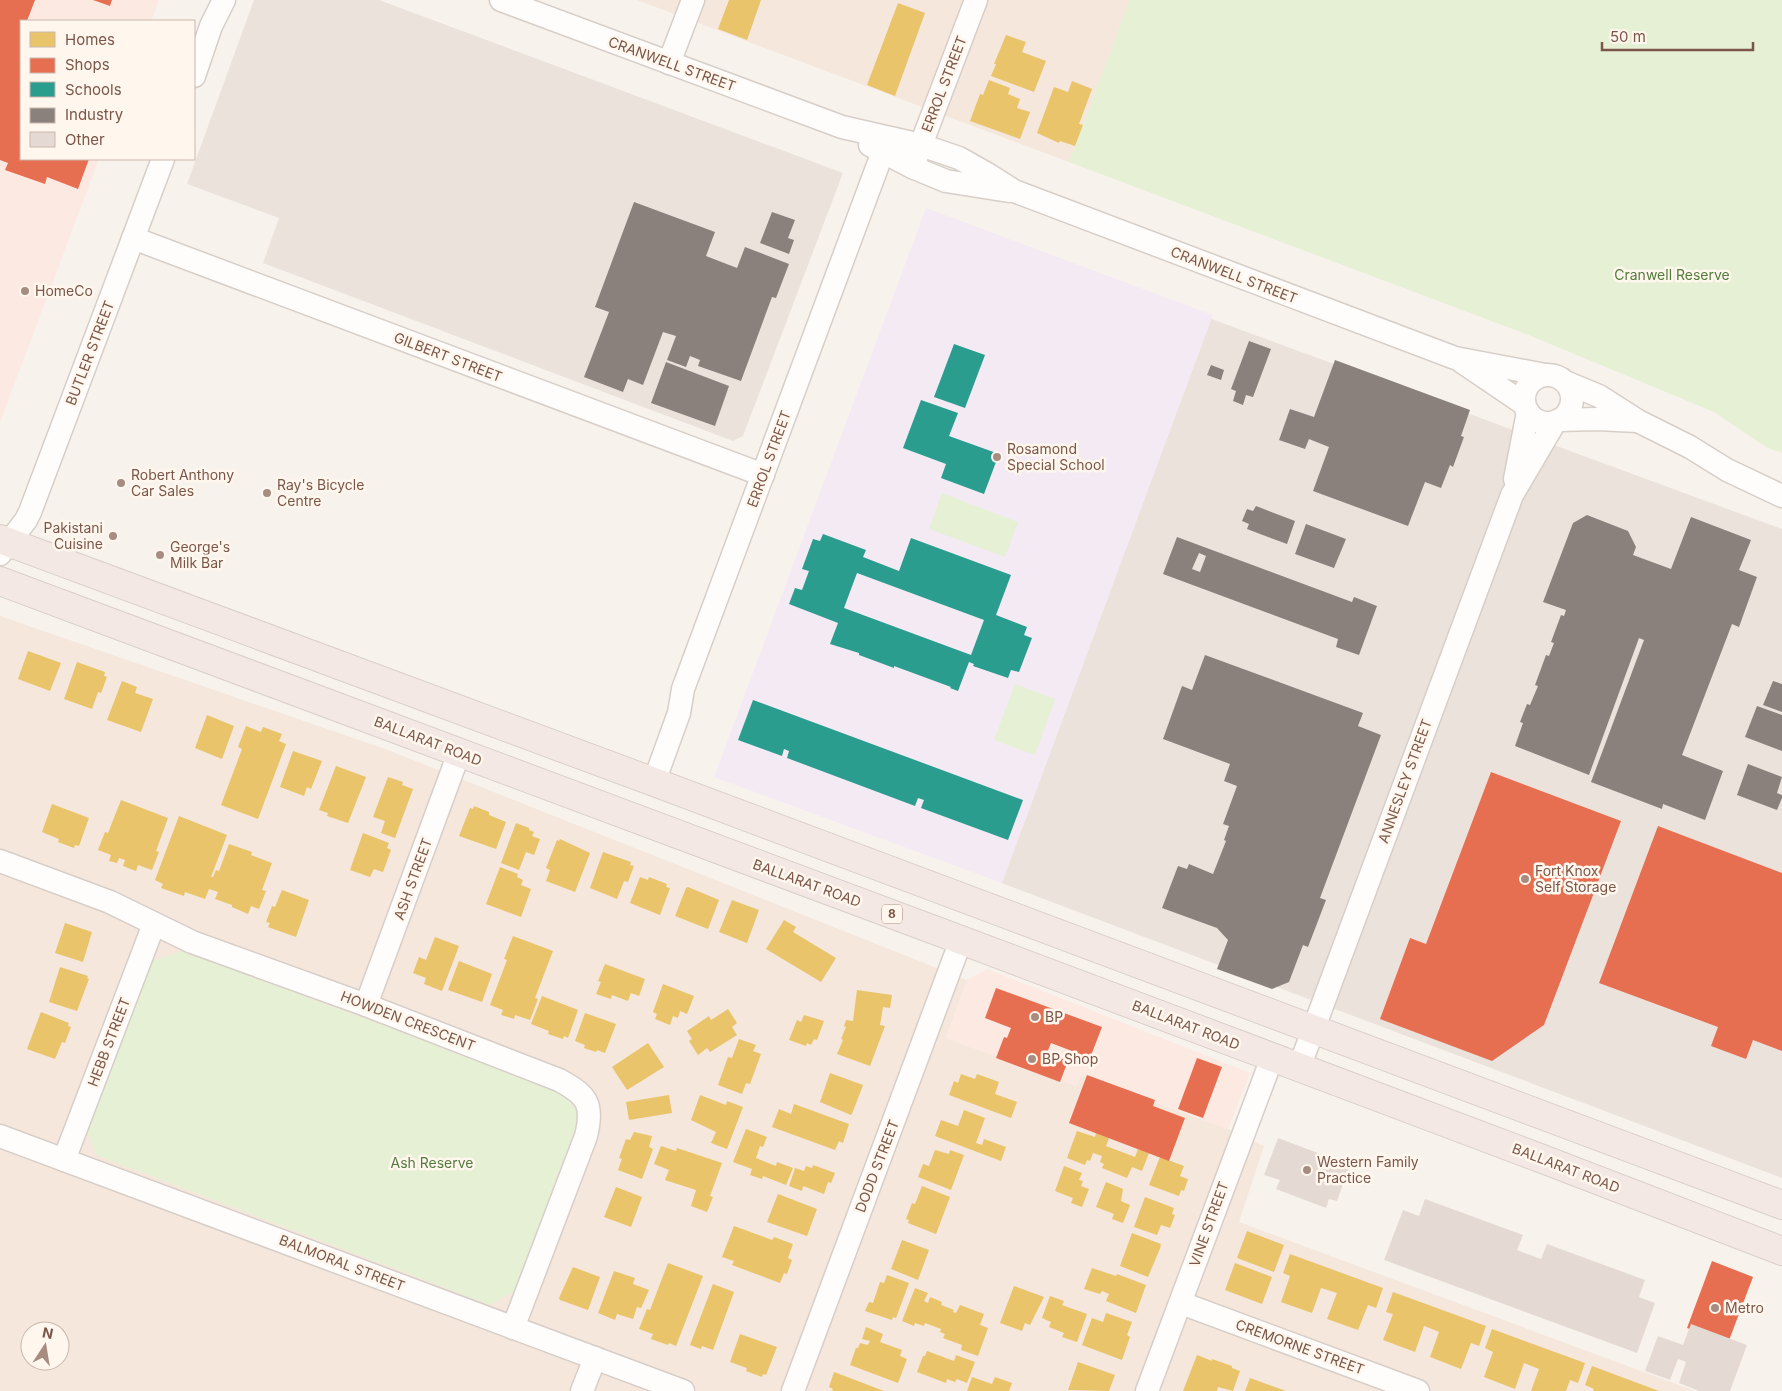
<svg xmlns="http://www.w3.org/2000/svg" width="1782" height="1391" font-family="Inter,sans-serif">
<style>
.residential{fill:#f5e7dc;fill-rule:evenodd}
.commercial{fill:#fce9e2}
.industrial{fill:#ebe2dc}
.education{fill:#f4eaf4}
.green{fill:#e6f0d5}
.homes{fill:#e9c46a}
.shops{fill:#e76f51}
.schools{fill:#2a9d8f;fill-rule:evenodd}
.industry{fill:#8a817c;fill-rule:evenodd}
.building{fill:#e5dad3}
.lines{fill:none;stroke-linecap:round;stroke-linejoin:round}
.street-casing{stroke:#d7cec8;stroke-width:25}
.highway-casing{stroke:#dacfc9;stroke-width:30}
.street{stroke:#fefdfc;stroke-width:22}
.highway{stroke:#f3e8e4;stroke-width:28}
.poi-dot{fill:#a78d81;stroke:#fff7ee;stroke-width:2}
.labels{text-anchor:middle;stroke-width:5;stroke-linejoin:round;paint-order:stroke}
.shield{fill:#fff7ee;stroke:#a3867a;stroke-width:1}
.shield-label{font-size:12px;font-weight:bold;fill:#7b5648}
.street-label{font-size:14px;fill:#7b5648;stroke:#fff7ee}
.park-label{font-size:14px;fill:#537b3c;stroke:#fff7ee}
.poi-label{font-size:14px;fill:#7b5648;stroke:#fff7ee;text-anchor:start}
</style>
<rect width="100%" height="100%" fill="#f8f2ec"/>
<g class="residential">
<polygon points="637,0 1130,0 1069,162"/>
<path d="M0 616 388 750 967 980 946 1038 1076 1086 1081 1075 1228 1129 1264 1146 1239 1222 1695 1391H0ZM30 1331H60V1361H30Z"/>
</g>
<g class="commercial">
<polygon points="0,0 159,0 151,21 21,21 21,159 99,159 0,422"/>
<polygon points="987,969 1250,1073 1228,1129 1082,1075 1076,1086 946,1038 967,980"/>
</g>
<g class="industrial">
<polygon points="254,0 379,0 843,173 743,436 733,441 263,263 279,218 187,184"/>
<polygon points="1209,318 1782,529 1782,1178 999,882"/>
</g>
<polygon class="education" points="926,208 1213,315 1002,883 714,777"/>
<g class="green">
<polygon points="1130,0 1782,0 1782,453 1766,447 1714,412 1531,336 1069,162"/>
<polygon points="942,493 1018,522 1005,557 929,529"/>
<polygon points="1015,684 1055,699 1035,755 994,740"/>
<path d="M182 951 561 1091C576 1105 580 1107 575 1128L515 1291 490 1305 96 1155 88 1132 152 961Z"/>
</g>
<g class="homes">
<polygon points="729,0 761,0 747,40 718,29"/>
<polygon points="898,3 925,13 895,96 867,85"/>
<polygon points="1006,35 1026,42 1022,52 1046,61 1034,92 991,76 996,64 994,64"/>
<polygon points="989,80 1010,88 1008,94 1020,99 1017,108 1030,112 1020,139 970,121 980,94 983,95"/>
<polygon points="1072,81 1092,89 1079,124 1083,125 1075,146 1060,141 1059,143 1037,133 1054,87 1068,92"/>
<polygon points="28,651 61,663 50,691 18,679"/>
<polygon points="77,662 105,672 104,676 107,677 101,693 98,692 92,709 64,699"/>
<polygon points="122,681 137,687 135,693 153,699 141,732 107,720"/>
<polygon points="207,715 234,726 222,759 195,748"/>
<polygon points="246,726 261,732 263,727 282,734 279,741 286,744 258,819 221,805 242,749 238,747"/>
<polygon points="293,751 322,761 311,789 307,787 304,796 280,787"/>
<polygon points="336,766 366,777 348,823 327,816 328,813 319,810"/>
<polygon points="388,777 403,782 402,785 413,789 395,838 381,833 385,821 373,817"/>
<polygon points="121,800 168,818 156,851 159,852 152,870 138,865 136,871 123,866 125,860 119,858 117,863 109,861 111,855 98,850 105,832 108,833"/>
<polygon points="52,804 89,818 79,846 75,845 74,848 58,842 59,839 42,832"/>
<polygon points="474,806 489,812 489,815 506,822 496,849 459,836 470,808 473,809"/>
<polygon points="179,816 227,835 211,877 213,877 216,870 219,871 229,844 252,852 251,855 272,863 262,890 266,891 259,909 251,906 248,914 232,907 232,905 215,899 218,892 209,889 205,899 185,892 184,896 161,888 163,884 155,880"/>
<polygon points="516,823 529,828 529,830 534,832 532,836 540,839 534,855 526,852 519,870 501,863"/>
<polygon points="363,833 389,843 387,848 391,850 383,872 374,869 370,877 350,870"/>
<polygon points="560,839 590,853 575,892 546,881 550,870 546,868 557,840 559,841"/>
<polygon points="603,852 631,862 630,865 634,866 628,882 624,881 617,899 590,888"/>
<polygon points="500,867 518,874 517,877 523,880 521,885 531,889 521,917 486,904"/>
<polygon points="640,877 648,880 649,877 667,884 666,887 670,888 660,915 630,903"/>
<polygon points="688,887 719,900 708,929 675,916 686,888"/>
<polygon points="282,890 309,900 296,937 268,927 270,923 266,922 272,906 275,907"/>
<polygon points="732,900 759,910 747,943 719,932"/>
<polygon points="784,920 796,927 793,932 836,958 821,982 766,949"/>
<polygon points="65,923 92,932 83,962 55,953"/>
<polygon points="513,936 553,951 535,998 538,999 530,1020 515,1015 514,1019 508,1017 501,1015 503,1010 490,1005 507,960 504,959"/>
<polygon points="435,937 459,946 442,991 424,984 426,978 413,973 419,957 426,960"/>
<polygon points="459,961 492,974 482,1002 448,990"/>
<polygon points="605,964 645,979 639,996 631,993 628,1001 612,995 611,999 596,994 601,982 598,981"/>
<polygon points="60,967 88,976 87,978 89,979 77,1011 49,1002"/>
<polygon points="663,984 694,996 687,1014 680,1011 678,1018 673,1016 670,1025 655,1019 657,1014 653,1012"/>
<polygon points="857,990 892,995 890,1008 883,1007 880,1025 885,1026 870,1066 837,1054 843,1040 841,1039 846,1027 844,1026 846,1020 853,1021"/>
<polygon points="542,996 578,1010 568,1038 564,1036 563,1039 548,1034 549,1031 531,1024"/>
<polygon points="728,1009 737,1023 732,1027 737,1035 710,1052 707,1048 698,1055 689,1041 692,1039 687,1031 709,1016 711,1020"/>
<polygon points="41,1012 69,1023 68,1026 71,1027 65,1043 62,1042 55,1059 27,1049"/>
<polygon points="585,1013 616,1024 605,1053 597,1050 596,1052 584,1048 585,1045 575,1041"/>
<polygon points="804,1015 824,1021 817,1040 814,1039 811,1045 807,1043 806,1046 789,1040 797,1020 801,1022"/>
<polygon points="739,1039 756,1045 753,1051 761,1054 750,1084 746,1083 742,1094 718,1085 728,1057 732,1058"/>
<polygon points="648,1043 664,1067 627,1090 612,1067"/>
<polygon points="830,1073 863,1085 852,1114 851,1115 820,1102"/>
<polygon points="961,1074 975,1079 977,1074 999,1082 995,1094 1017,1102 1011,1118 949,1095 954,1081 958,1083"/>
<polygon points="669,1095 672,1113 629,1120 626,1102"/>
<polygon points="700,1095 726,1105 727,1101 743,1107 727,1149 711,1143 716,1132 691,1120"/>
<polygon points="794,1104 849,1124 843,1143 839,1141 835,1150 772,1127 779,1109 791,1114"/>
<polygon points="964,1110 985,1118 976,1143 982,1145 984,1139 1006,1147 1001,1161 935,1136 941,1120 958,1126"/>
<polygon points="746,1129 767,1137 763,1147 760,1146 756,1158 776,1166 777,1162 793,1168 786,1185 763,1176 762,1179 750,1175 752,1169 733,1162"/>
<polygon points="1077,1131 1095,1137 1096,1133 1109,1138 1106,1146 1135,1157 1138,1149 1149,1153 1142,1171 1132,1167 1127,1178 1102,1168 1104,1164 1100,1162 1102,1156 1093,1153 1090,1161 1087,1160 1085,1165 1067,1158"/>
<polygon points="634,1132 652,1136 649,1147 653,1149 642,1179 618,1170 622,1159 619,1158 626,1139 630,1140"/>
<polygon points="661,1146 676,1151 677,1148 722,1163 710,1196 713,1197 707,1212 691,1206 696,1190 665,1180 669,1170 654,1164"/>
<polygon points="935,1150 949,1154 950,1150 964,1155 951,1190 918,1177 923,1164 929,1166"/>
<polygon points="1160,1157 1184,1166 1180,1176 1188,1179 1184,1191 1181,1190 1179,1196 1149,1185"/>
<polygon points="813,1165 835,1173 831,1183 828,1182 824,1194 803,1186 802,1191 789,1186 795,1168 804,1171 806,1166 812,1168"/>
<polygon points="1064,1166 1082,1173 1079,1180 1083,1181 1081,1186 1089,1189 1082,1207 1071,1203 1073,1198 1055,1191"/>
<polygon points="1106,1182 1123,1189 1121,1201 1130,1205 1123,1223 1112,1219 1114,1214 1096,1207"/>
<polygon points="922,1186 950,1197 936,1234 908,1223 909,1220 906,1219 912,1203 915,1204"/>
<polygon points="616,1187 642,1197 631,1227 604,1217"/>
<polygon points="778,1194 817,1209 807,1236 767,1222"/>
<polygon points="1145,1197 1174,1208 1172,1214 1175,1215 1170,1228 1161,1225 1157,1235 1134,1227"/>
<polygon points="734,1226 772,1240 774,1237 793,1244 788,1258 792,1260 787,1274 784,1273 780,1283 732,1265 734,1261 722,1257"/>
<polygon points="1247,1231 1284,1245 1274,1272 1237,1258"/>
<polygon points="1132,1233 1161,1244 1160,1246 1161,1246 1148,1277 1120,1266"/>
<polygon points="902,1240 929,1250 918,1280 891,1269"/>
<polygon points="1290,1254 1383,1288 1376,1308 1368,1305 1358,1330 1327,1319 1337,1293 1321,1288 1312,1313 1281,1302 1290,1276 1283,1273"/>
<polygon points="668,1263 703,1276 676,1346 669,1343 668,1345 651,1339 653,1334 639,1329 647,1309 650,1310"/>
<polygon points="1235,1263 1272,1277 1262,1304 1225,1290"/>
<polygon points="573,1267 600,1277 588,1310 560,1300 559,1298"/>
<polygon points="1092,1268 1116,1276 1117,1274 1146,1285 1136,1313 1106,1301 1109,1294 1102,1291 1100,1294 1084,1289"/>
<polygon points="614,1271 635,1278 633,1284 649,1290 641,1308 637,1307 633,1319 617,1314 615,1320 598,1313"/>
<polygon points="887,1275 909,1283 896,1318 893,1317 892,1320 865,1311 869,1302 873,1303 880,1282 884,1283"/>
<polygon points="713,1284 734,1292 713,1350 702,1346 701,1349 690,1345"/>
<polygon points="1014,1286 1044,1297 1030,1325 1025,1323 1022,1331 1000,1323"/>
<polygon points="915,1288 928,1293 924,1301 928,1303 930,1297 942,1302 941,1305 954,1310 953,1312 956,1313 960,1305 984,1314 980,1325 988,1328 978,1356 961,1350 962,1345 943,1338 945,1334 940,1332 941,1329 925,1323 924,1326 915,1323 914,1326 902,1321"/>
<polygon points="1393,1292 1486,1326 1479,1346 1471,1343 1461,1369 1430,1357 1439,1332 1432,1329 1424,1326 1415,1352 1383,1340 1393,1314 1386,1312"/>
<polygon points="1050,1296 1064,1301 1062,1305 1087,1314 1077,1342 1062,1337 1064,1333 1049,1327 1051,1322 1042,1318"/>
<polygon points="1106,1313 1132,1322 1127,1335 1130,1337 1122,1360 1082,1345 1092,1318 1103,1322"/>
<polygon points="866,1327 883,1334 880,1342 902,1350 900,1356 907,1359 898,1383 850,1365 856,1348 858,1348 860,1343 868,1345 870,1341 862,1339"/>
<polygon points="1492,1329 1585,1363 1578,1383 1570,1380 1566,1391 1531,1391 1539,1369 1524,1363 1515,1389 1484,1377 1493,1352 1485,1348"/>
<polygon points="740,1334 777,1347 766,1375 763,1374 762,1377 746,1371 747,1368 730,1362"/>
<polygon points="927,1351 954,1361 956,1355 975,1362 967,1383 957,1379 955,1382 947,1379 946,1383 917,1372 923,1356 925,1356"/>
<polygon points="1197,1355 1212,1361 1212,1359 1232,1366 1232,1368 1240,1371 1233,1391 1218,1387 1217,1391 1183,1391"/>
<polygon points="1078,1362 1115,1375 1109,1391 1068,1390"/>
<polygon points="1592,1366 1659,1391 1593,1391 1594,1389 1585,1385"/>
<polygon points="834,1372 884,1391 832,1391 833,1389 829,1387"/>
<polygon points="972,1377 992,1384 995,1377 1012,1383 1009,1391 967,1391"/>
<polygon points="1250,1378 1286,1391 1245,1391"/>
</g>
<g class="shops">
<polygon points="0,0 35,0 27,21 21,21 21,159 89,159 78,189 47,177 45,184 5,170 8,163 0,160"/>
<polygon points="93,0 112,0 110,6"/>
<polygon points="1491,772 1621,821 1544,1025 1492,1061 1380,1019 1410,938 1426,944"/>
<polygon points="1658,826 1782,873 1782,1051 1753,1040 1746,1059 1711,1046 1718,1027 1599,983"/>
<polygon points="996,988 1102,1027 1090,1058 1051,1043 1047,1053 1068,1061 1060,1082 996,1058 1004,1037 1007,1038 1011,1028 985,1018"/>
<polygon points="1197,1058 1222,1067 1203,1118 1178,1109"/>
<polygon points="1087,1075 1155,1100 1153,1106 1185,1118 1169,1161 1069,1123"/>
<polygon points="1712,1261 1753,1277 1728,1343 1687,1328"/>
</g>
<g class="schools">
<polygon points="954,344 985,355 965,408 934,397"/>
<polygon points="921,400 958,413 949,436 999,454 984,494 941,478 946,464 903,448"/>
<path d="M823 534 866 550 863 557 899 571 911 538 1011 575 996 615 1027 627 1024 635 1032 638 1019 672 1011 670 1008 678 973 666 974 664 969 662 958 691 950 688 951 687 894 666V668L859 655V653L830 644 838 623 789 604 795 588 802 590 809 571 802 569 813 539 820 541ZM857 573 984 620 971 655 844 608Z"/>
<polygon points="753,700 1023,800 1008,840 921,808 924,800 918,798 915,806 787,758 789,751 784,749 782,756 738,740"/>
</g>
<g class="industry">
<polygon points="634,202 715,232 706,256 737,268 745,247 789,264 776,298 772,297 741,381 698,366 700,360 690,356 686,367 667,360 676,336 663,332 643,385 628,379 623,392 584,377 609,312 595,307"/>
<polygon points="772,212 795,220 788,238 794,240 789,254 760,243"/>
<polygon points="1249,341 1271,349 1253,397 1246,395 1243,405 1233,401 1236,391 1231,389"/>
<polygon points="1335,360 1470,410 1461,436 1464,437 1453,467 1450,465 1441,488 1425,482 1408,526 1313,491 1329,447 1309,439 1305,449 1279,440 1290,409 1314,417"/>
<polygon points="666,362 729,386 715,426 651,403"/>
<polygon points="1211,365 1224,370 1221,380 1207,375"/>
<polygon points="1256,506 1295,521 1287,544 1247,529 1249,524 1242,521 1247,509 1253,511"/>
<polygon points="1587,515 1628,531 1636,547 1633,555 1671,569 1691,517 1751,540 1739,570 1757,577 1739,627 1732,624 1682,755 1723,771 1705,820 1663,804 1662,809 1591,782 1644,640 1639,638 1589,775 1515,746 1523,723 1520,722 1527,704 1530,705 1538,686 1535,685 1546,655 1549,656 1554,643 1551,642 1561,615 1564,616 1566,610 1543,602 1573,523"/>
<polygon points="1306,524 1346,539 1334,568 1295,554"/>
<path d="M1177 537 1352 602 1354 597 1377 606 1359 655 1336 647 1338 639 1163 574ZM1199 553 1206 556 1200 572 1192 569Z"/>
<polygon points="1205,655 1363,713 1358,726 1381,735 1320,898 1326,900 1308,947 1303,945 1289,982 1272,989 1217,969 1228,940 1217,928 1162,908 1178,866 1187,869 1189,864 1213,874 1226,841 1224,840 1229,826 1223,824 1237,786 1224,781 1230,764 1163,739 1182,686 1192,690"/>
<polygon points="1773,681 1782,684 1782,712 1763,705"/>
<polygon points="1757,706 1782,715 1782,751 1745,737"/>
<polygon points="1748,764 1782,777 1777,793 1782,795 1782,798 1777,810 1737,795"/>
</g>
<g class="building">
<polygon points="1278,1138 1350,1165 1337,1201 1329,1199 1326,1208 1276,1189 1280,1180 1264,1175"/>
<polygon points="1425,1199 1523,1235 1517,1250 1541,1259 1547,1244 1645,1280 1639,1297 1655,1303 1637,1353 1384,1260 1403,1210 1419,1216"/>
<polygon points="1691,1324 1747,1345 1730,1391 1699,1391 1679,1383 1686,1362 1678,1359 1670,1380 1645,1371 1658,1336 1683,1345"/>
</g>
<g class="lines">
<g class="street-casing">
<g id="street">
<polyline points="501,0 842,127 921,145 959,158 989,175 1014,191 1455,358 1545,375"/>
<polyline points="669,63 693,0"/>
<polyline points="194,76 211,26 224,0"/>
<polyline points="870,145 912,167 946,181 1009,191"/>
<polyline points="916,158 976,0"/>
<polyline points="133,238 763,475"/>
<polyline points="1462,362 1524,404"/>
<circle cx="1548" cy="399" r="24"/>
<polyline points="1565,382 1599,396 1638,421 1690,447 1727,470 1782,496"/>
<polyline points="1559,420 1597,419 1637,421"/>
<polyline points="1515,479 1528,412"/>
<polyline points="0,554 26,520 30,512 163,159"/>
<polyline points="654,782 679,713 683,689 888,138"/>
<path d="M0 861 110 902 192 942 366 1005 559 1080C587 1095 594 1104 586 1136L513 1328"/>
<polyline points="366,1005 459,753"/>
<polyline points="1299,1068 1512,495 1555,422"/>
<polyline points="0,1136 683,1391"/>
<polyline points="64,1160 154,924"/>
<polyline points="1181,1303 1418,1391"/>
<polyline points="582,1391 595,1358"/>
<polyline points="793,1391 961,940"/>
<polyline points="1147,1391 1272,1058"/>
</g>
</g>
<g class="highway-casing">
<g id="highway">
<polyline points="0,539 654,782 1782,1205"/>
<polyline points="0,581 961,940 1540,1158 1782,1251"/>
</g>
</g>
<use href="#street" class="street"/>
<use href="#highway" class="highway"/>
</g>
<g class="poi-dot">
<circle cx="25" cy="291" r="5"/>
<circle cx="997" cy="457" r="5"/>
<circle cx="121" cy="483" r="5"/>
<circle cx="267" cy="493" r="5"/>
<circle cx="113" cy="536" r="5"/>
<circle cx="160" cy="555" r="5"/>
<circle cx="1525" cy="879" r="5"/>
<circle cx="1035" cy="1017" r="5"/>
<circle cx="1032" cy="1059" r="5"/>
<circle cx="1307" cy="1170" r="5"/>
<circle cx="1715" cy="1308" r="5"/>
</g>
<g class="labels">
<rect class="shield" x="882" y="904.5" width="20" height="19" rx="4"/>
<g class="shield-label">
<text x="892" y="918">8</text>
</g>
<g class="street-label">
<text transform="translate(672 64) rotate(20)" y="5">CRANWELL STREET</text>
<text transform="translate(944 84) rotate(-69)" y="5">ERROL STREET</text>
<text transform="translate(1234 275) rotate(21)" y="5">CRANWELL STREET</text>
<text transform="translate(90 353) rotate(-69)" y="5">BUTLER STREET</text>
<text transform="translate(448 357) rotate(21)" y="5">GILBERT STREET</text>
<text transform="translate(769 459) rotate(-70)" y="5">ERROL STREET</text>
<text transform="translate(428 741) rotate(21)" y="5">BALLARAT ROAD</text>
<text transform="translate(1405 781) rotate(-70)" y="5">ANNESLEY STREET</text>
<text transform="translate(413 879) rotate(-70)" y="5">ASH STREET</text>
<text transform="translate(807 883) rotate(20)" y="5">BALLARAT ROAD</text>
<text transform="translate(408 1021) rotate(21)" y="5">HOWDEN CRESCENT</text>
<text transform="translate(1186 1025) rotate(21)" y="5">BALLARAT ROAD</text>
<text transform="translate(109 1042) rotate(-69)" y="5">HEBB STREET</text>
<text transform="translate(877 1166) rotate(-69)" y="5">DODD STREET</text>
<text transform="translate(1566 1168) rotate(21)" y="5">BALLARAT ROAD</text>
<text transform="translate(1209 1224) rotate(-70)" y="5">VINE STREET</text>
<text transform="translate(342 1263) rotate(21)" y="5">BALMORAL STREET</text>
<text transform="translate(1300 1347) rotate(20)" y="5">CREMORNE STREET</text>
</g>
<g class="park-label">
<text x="1672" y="280">Cranwell Reserve</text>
<text x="432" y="1168">Ash Reserve</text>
</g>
<g class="poi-label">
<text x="35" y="296">HomeCo</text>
<text x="1007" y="454">Rosamond<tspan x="1007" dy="16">Special School</tspan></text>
<text x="131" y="480">Robert Anthony<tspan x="131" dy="16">Car Sales</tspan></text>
<text x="277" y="490">Ray's Bicycle<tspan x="277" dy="16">Centre</tspan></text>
<text x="103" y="533" text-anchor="end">Pakistani<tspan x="103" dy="16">Cuisine</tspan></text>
<text x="170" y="552">George's<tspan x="170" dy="16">Milk Bar</tspan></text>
<text x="1535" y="876">Fort Knox<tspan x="1535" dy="16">Self Storage</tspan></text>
<text x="1045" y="1022">BP</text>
<text x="1042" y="1064">BP Shop</text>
<text x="1317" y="1167">Western Family<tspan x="1317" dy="16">Practice</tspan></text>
<text x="1725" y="1313">Metro</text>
</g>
</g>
<rect x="20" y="20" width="175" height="140" fill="#fff7ee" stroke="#cab7ac"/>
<rect x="30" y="32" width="25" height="15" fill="#e9c46a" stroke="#cab7ac"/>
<text x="65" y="45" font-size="15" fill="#7b5648">Homes</text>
<rect x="30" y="58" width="25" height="15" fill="#e76f51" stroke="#cab7ac"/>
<text x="65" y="70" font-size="15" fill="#7b5648">Shops</text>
<rect x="30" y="82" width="25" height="15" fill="#2a9d8f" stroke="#cab7ac"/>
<text x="65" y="95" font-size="15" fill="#7b5648">Schools</text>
<rect x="30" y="108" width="25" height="15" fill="#8a817c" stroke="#cab7ac"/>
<text x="65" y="120" font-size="15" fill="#7b5648">Industry</text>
<rect x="30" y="132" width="25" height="15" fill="#e5dad3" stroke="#cab7ac"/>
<text x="65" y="145" font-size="15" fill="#7b5648">Other</text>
<g transform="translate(45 1346) rotate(12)"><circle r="24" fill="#fff7ee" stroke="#cab7ac"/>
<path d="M0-4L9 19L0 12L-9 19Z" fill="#a78d81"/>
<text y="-8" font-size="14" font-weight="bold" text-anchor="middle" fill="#7b5648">N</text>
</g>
<path d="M1602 42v8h151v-8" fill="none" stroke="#7b5648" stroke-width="2.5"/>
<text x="1610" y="42" font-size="15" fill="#7b5648" stroke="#fff7ee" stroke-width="4" paint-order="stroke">50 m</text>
</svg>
